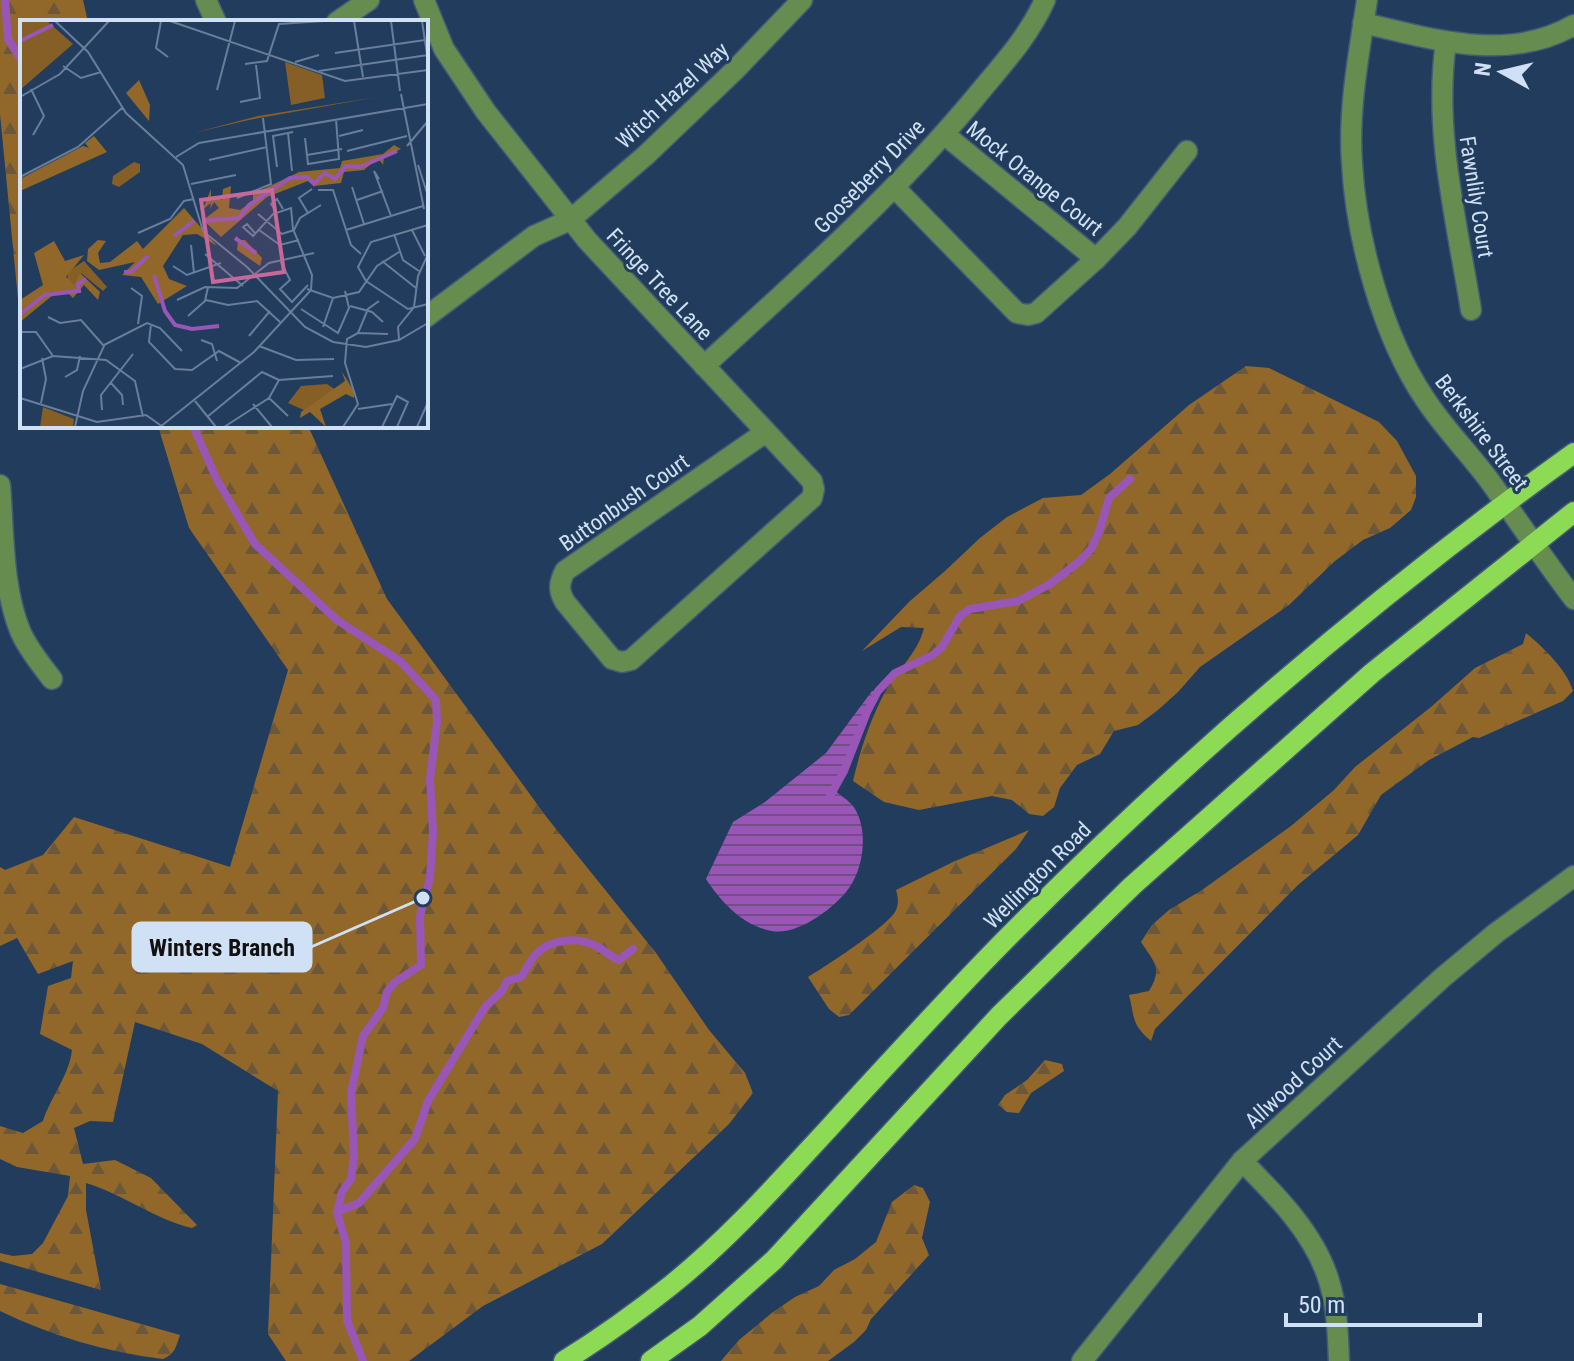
<svg xmlns="http://www.w3.org/2000/svg" width="1574" height="1361" font-family="'Roboto Condensed',sans-serif">
<style>
.forest{fill:url(#forest-firs)}
.water{fill:url(#water-rules)}
.lines{fill:none;stroke-linecap:round;stroke-linejoin:round}
.stream{stroke:#9956b7;stroke-width:8}
.minor-casing{stroke:#415a78;stroke-width:23}
.major-casing{stroke:#415a78;stroke-width:23}
.minor{stroke:#668c4f;stroke-width:20}
.major{stroke:#8ddb55;stroke-width:20}
.labels{text-anchor:middle;stroke-width:6;stroke-linejoin:round;paint-order:stroke}
.street-label{font-size:22px;fill:#d0e1f5;stroke:#223c5d}
.inset-river{fill:none;stroke:#9956b7;stroke-width:4}
.inset-road{fill:none;stroke:#687e9a;stroke-width:2}
.view{fill:#c86899;fill-opacity:0.15;stroke:#c86899;stroke-width:4}
.inset-edge{fill:none;stroke:#d0e1f5;stroke-width:4}
.leader{fill:none;stroke:#d0e1f5;stroke-width:3}
.callout-dot{fill:#d0e1f5;stroke:#223c5d;stroke-width:3}
.callout{fill:#d0e1f5;stroke:#d0e1f5;stroke-width:3}
.callout-label{font-size:24px;text-anchor:middle;font-weight:bold;fill:#111}
</style>
<defs>
<pattern id="forest-firs" width="22" height="20" patternUnits="userSpaceOnUse" patternTransform="scale(2)"><rect width="22" height="20" fill="#91682a"/><path d="M5 1l3.5 6h-7zM16 11l3.5 6h-7z" fill="#6c5838"/></pattern>
<pattern id="water-rules" width="6" height="5" patternUnits="userSpaceOnUse" patternTransform="scale(2)"><rect width="6" height="5" fill="#9956b7"/><path d="M0 2.5h6" fill="none" stroke="#704e86"/></pattern>
</defs>
<rect width="100%" height="100%" fill="#223c5d"/>
<g class="forest">
<polygon points="0,0 83,0 88,22 22,22 22,340 0,114"/>
<path d="M1246 366 1269 368 1379 422 1397 441 1416 476V497L1411 510 1390 528 1363 540 1335 561 1289 605 1200 667 1178 692 1158 710 1138 725 1114 731 1100 754 1077 765 1060 788 1054 807 1043 816 1029 814 1012 800 992 796 919 810 884 802 853 781C860 751 870 720 885 692 897 670 918 653 924 628L901 627 862 651 910 601 945 571 980 538 1007 517 1043 498 1081 495 1110 474 1189 405Z"/>
<path d="M158 426H308L387 599 548 819 656 953 709 1030 745 1073 753 1093 729 1124 602 1244 483 1306 409 1361H286L268 1334 278 1091 202 1044 135 1022 113 1122 90 1121 74 1128 83 1164 115 1160 151 1178 197 1225 192 1228C154 1219 123 1194 86 1183V1210L101 1290 0 1261V1253L13 1256 32 1254 43 1243 68 1196 70 1176 17 1167 0 1159V1126L23 1133 43 1121C51 1096 69 1076 72 1050L40 1034 48 986 71 978 73 961 38 974 17 938 0 946V867L5 870 43 855 74 817 230 867 288 670 189 528Z"/>
<path d="M1526 633C1543 647 1567 670 1573 691L1563 701 1479 738 1473 737 1429 760 1381 795 1358 835 1298 885 1155 1029 1151 1041C1131 1024 1135 1018 1129 995L1149 991C1163 968 1154 962 1141 942L1152 925 1169 910 1202 890 1291 826 1334 790 1355 767 1431 707 1475 668 1523 644Z"/>
<path d="M1029 830 1016 849 849 1015 839 1017 829 1009 808 977C825 967 891 924 896 910 899 903 898 897 896 890L953 862Z"/>
<polygon points="1045,1060 1062,1064 1064,1071 1031,1093 1019,1113 1007,1112 998,1105 1005,1095 1027,1080"/>
<polygon points="914,1185 923,1188 930,1202 922,1238 929,1255 871,1319 866,1330 854,1342 828,1361 721,1361 739,1340 773,1312 795,1297 819,1286 834,1270 855,1259 876,1242 892,1202"/>
<path d="M0 1284 180 1335C176 1347 175 1354 163 1359 105 1352 52 1336 0 1311Z"/>
</g>
<path class="water" d="M872 691H878L834 790C840 795 848 800 853 806 869 828 864 867 849 888 835 908 797 936 772 931 743 926 721 902 706 879L733 822 765 802 826 753Z"/>
<g class="lines">
<g class="stream">
<polyline points="5,0 8,39 22,61"/>
<polyline points="193,426 217,480 255,544 337,620 400,661 436,700 437,722 430,779 433,832 430,878 420,916 421,965 395,982 387,992 383,1008 363,1036 351,1093 354,1155 351,1179 342,1192 337,1212 346,1243 347,1320 363,1361"/>
<polyline points="829,798 844,771 867,712 878,691 895,673 933,655 942,647 960,616 970,609 1018,601 1050,584 1080,561 1091,549 1099,532 1109,498 1130,479"/>
<path d="M337 1212 359 1203 415 1139 428 1101 485 1007 502 991 507 981 521 977C526 970 530 961 535 955 551 938 578 937 596 946 605 950 610 957 619 960L633 949"/>
</g>
<g class="minor-casing">
<g id="minor">
<polyline points="206,0 216,22"/>
<path d="M424 0 444 49 486 112 587 240 812 481 814 489 812 498 631 660 622 662 612 659 565 602C558 590 559 583 565 571L766 432"/>
<path d="M1367 0C1359 54 1348 109 1352 163 1356 238 1383 337 1425 399 1444 428 1468 452 1489 480 1517 519 1544 560 1574 599"/>
<polyline points="337,22 369,0"/>
<path d="M1363 23C1432 39 1508 63 1574 25"/>
<path d="M1446 42C1433 131 1457 222 1471 310"/>
<polyline points="944,134 1096,259"/>
<polyline points="895,188 1017,313 1028,315 1036,313 1096,259 1127,227 1187,151"/>
<polyline points="426,317 534,236 570,220 645,156 734,71 802,0"/>
<path d="M704 366C798 280 892 197 974 99 1000 67 1028 38 1045 0"/>
<path d="M0 485C4 533 2 588 21 633 29 650 41 665 52 679"/>
<path d="M1242 1161C1276 1195 1315 1234 1329 1281 1337 1307 1338 1334 1339 1361"/>
<polyline points="1082,1361 1242,1161 1442,978 1496,933 1574,876"/>
</g>
</g>
<g class="major-casing">
<g id="major">
<path d="M564 1361C601 1338 636 1313 670 1286 729 1239 779 1182 830 1127 887 1065 944 1002 1003 942 1179 764 1370 600 1574 453"/>
<polyline points="651,1361 700,1326 774,1260 999,1016 1132,886 1372,673 1574,512"/>
</g>
</g>
<use href="#minor" class="minor"/>
<use href="#major" class="major"/>
</g>
<g class="labels">
<g class="street-label">
<text transform="translate(672 95) rotate(-43)" y="8">Witch Hazel Way</text>
<text transform="translate(869 176) rotate(-46)" y="8">Gooseberry Drive</text>
<text transform="translate(1035 178) rotate(39)" y="8">Mock Orange Court</text>
<text transform="translate(1477 197) rotate(81)" y="8">Fawnlily Court</text>
<text transform="translate(660 284) rotate(47)" y="8">Fringe Tree Lane</text>
<text transform="translate(1482 432) rotate(53)" y="8">Berkshire Street</text>
<text transform="translate(624 502) rotate(-35)" y="8">Buttonbush Court</text>
<text transform="translate(1037 875) rotate(-45)" y="8">Wellington Road</text>
<text transform="translate(1293 1082) rotate(-43)" y="8">Allwood Court</text>
</g>
</g>
<g transform="translate(20 20)">
<rect width="408" height="408" fill="#223c5d"/>
<path d="M357 77 229 100 173 113 238 96ZM114 142 120 144V152L99 167 92 164 93 156ZM64 241 87 267 83 271 61 253 54 264 47 259 49 251ZM307 364 316 370 286 391 268 383 281 366Z" fill="#855f25"/>
<path d="M119 60 130 85 129 101 106 73ZM74 116 87 132 0 171V159L63 126 69 128 65 123ZM374 125 381 129 364 137 363 145 358 138 344 150 324 152 321 163 294 166 288 161 247 177 201 217 183 200 199 188 194 182 190 189 191 183 183 189 191 169V182L193 176 202 180 203 169 211 166 209 188 220 190 233 181V174L279 152 320 148 322 141 363 134ZM164 188 197 226 177 214 163 215 143 246 149 259 167 266 138 284 121 257 102 255 115 242 79 250 67 241 68 229 78 220 86 221 78 233 80 243 90 242 117 221 123 229ZM218 220H225L242 238 240 246 217 230ZM34 221 45 241 64 235 46 257 54 264 60 253 80 272 78 280 64 265 53 278 47 272 33 275 0 302V280L23 265 14 233ZM322 352 334 371V378L326 374 300 389 306 407 290 392 280 398 281 392 325 361Z" fill="#91682a"/>
<path d="M265 42 302 55 305 78 271 85Z" fill="#855f25"/>
<path d="M0 1H27L53 24 0 70ZM23 387 54 399 53 407H20Z" fill="#855f25"/>
<path d="M33 11 43 26 15 45 10 38 3 54 0 37 24 25 21 18Z" fill="#855f25"/>
<path class="inset-river" d="M0 21 33 5M182 201 219 198 229 185 270 158 287 157 294 164 305 153 315 159 326 146 340 147 377 131M154 216 174 201M215 218 236 233M104 252H111L128 236M134 255 145 291 155 305 172 309 199 306M0 294 25 275 59 271 58 264 66 259"/>
<path class="inset-road" d="M35 1 68 32 106 93 163 145 183 211 227 247 285 307 313 322 346 327 379 320 408 303M141 1 136 28 148 37M150 1 325 61 408 50M334 1 343 57M371 1 380 71M402 1 408 41M315 33 405 20M275 42 299 35M225 44 247 41 259 4 304 1M43 46 61 58 81 52M299 51 408 35M11 69 24 96 13 115M197 70 215 1M381 74 404 189M0 77 40 54 89 1M220 82 240 78 236 45M268 113 272 151M319 116 343 110M285 118 288 144 319 139 316 99M387 126 408 101M327 131 387 116M287 135 322 129M156 137 179 123 408 84M189 140 247 127M398 145 408 176M257 147 253 116 273 112M0 157 58 127 102 88M359 159 354 151 371 196M171 164 216 155M332 167 344 204M298 170H313L331 225 341 234M217 178 251 164 243 98M337 180 363 171M256 191 251 184 257 179 263 189M288 193 279 178 292 169M238 194 262 214 274 210M408 205 351 222 338 247 346 261 388 289 408 284M239 210 260 225 279 220M274 210 280 198 301 185M326 210 403 186M392 210 405 236M118 213 150 199 164 181 174 179M374 214 383 240 399 251M171 225 174 253M185 234 223 266M362 241 396 268M261 242 270 260 260 269 272 282 288 265M153 246 167 255 201 243M111 268 122 276 118 304M287 269 313 278 339 272 357 246 379 232M157 280 185 267 217 268 249 243 294 233M186 280 208 285 237 281 260 302M330 286 352 292 363 302M281 289 318 313 329 288 325 271M168 296 185 281 188 267M28 297 40 303 61 300 84 326 63 371 55 407M131 304 129 322 155 349 172 350 199 331 221 343M303 307 313 278M0 312H16L33 336M338 313 368 314M229 316 250 291M379 319 378 307 394 287 398 256 408 234M181 320 192 324 197 341M84 325 127 303 140 308 162 331M239 326 276 340 314 339M0 349 33 336 86 340 115 361 123 397M45 357 57 350 60 336M91 363 102 375 103 385M0 378 77 402 126 395 143 407M249 378 268 396M175 381 196 407M21 383 26 359 22 338M233 384 252 407M338 389 372 384M82 390 81 375 113 334M187 397 242 352 259 360M140 407 234 332 291 270 292 255 273 209 271 188 253 194 233 216 223 207 227 204 235 213M204 407 249 378 259 360 313 356M323 407 338 384 325 343 327 319 338 313 348 289 359 281M362 407 377 376 388 382 377 407M397 407 408 382"/>
<path class="view" d="M252 170 264 252 193 262 181 180Z"/>
<rect width="408" height="408" class="inset-edge"/>
</g>
<path class="leader" d="M423 898L311 947"/>
<circle class="callout-dot" cx="423" cy="898" r="8"/>
<rect class="callout" x="133" y="923" width="178" height="48" rx="8"/>
<g class="callout-label">
<text x="222" y="956">Winters Branch</text>
</g>
<g transform="translate(1502 72) rotate(278)" stroke="#223c5d" stroke-width="6" paint-order="stroke">
<path d="M0-6L14 30L0 20L-14 30Z" fill="#d0e1f5"/>
<text y="-12" font-size="22" font-weight="bold" text-anchor="middle" fill="#d0e1f5">N</text>
</g>
<path d="M1286 1313v12h194v-12" fill="none" stroke="#d0e1f5" stroke-width="4"/>
<text x="1298" y="1313" font-size="24" fill="#d0e1f5" stroke="#223c5d" stroke-width="6" paint-order="stroke">50 m</text>
</svg>
